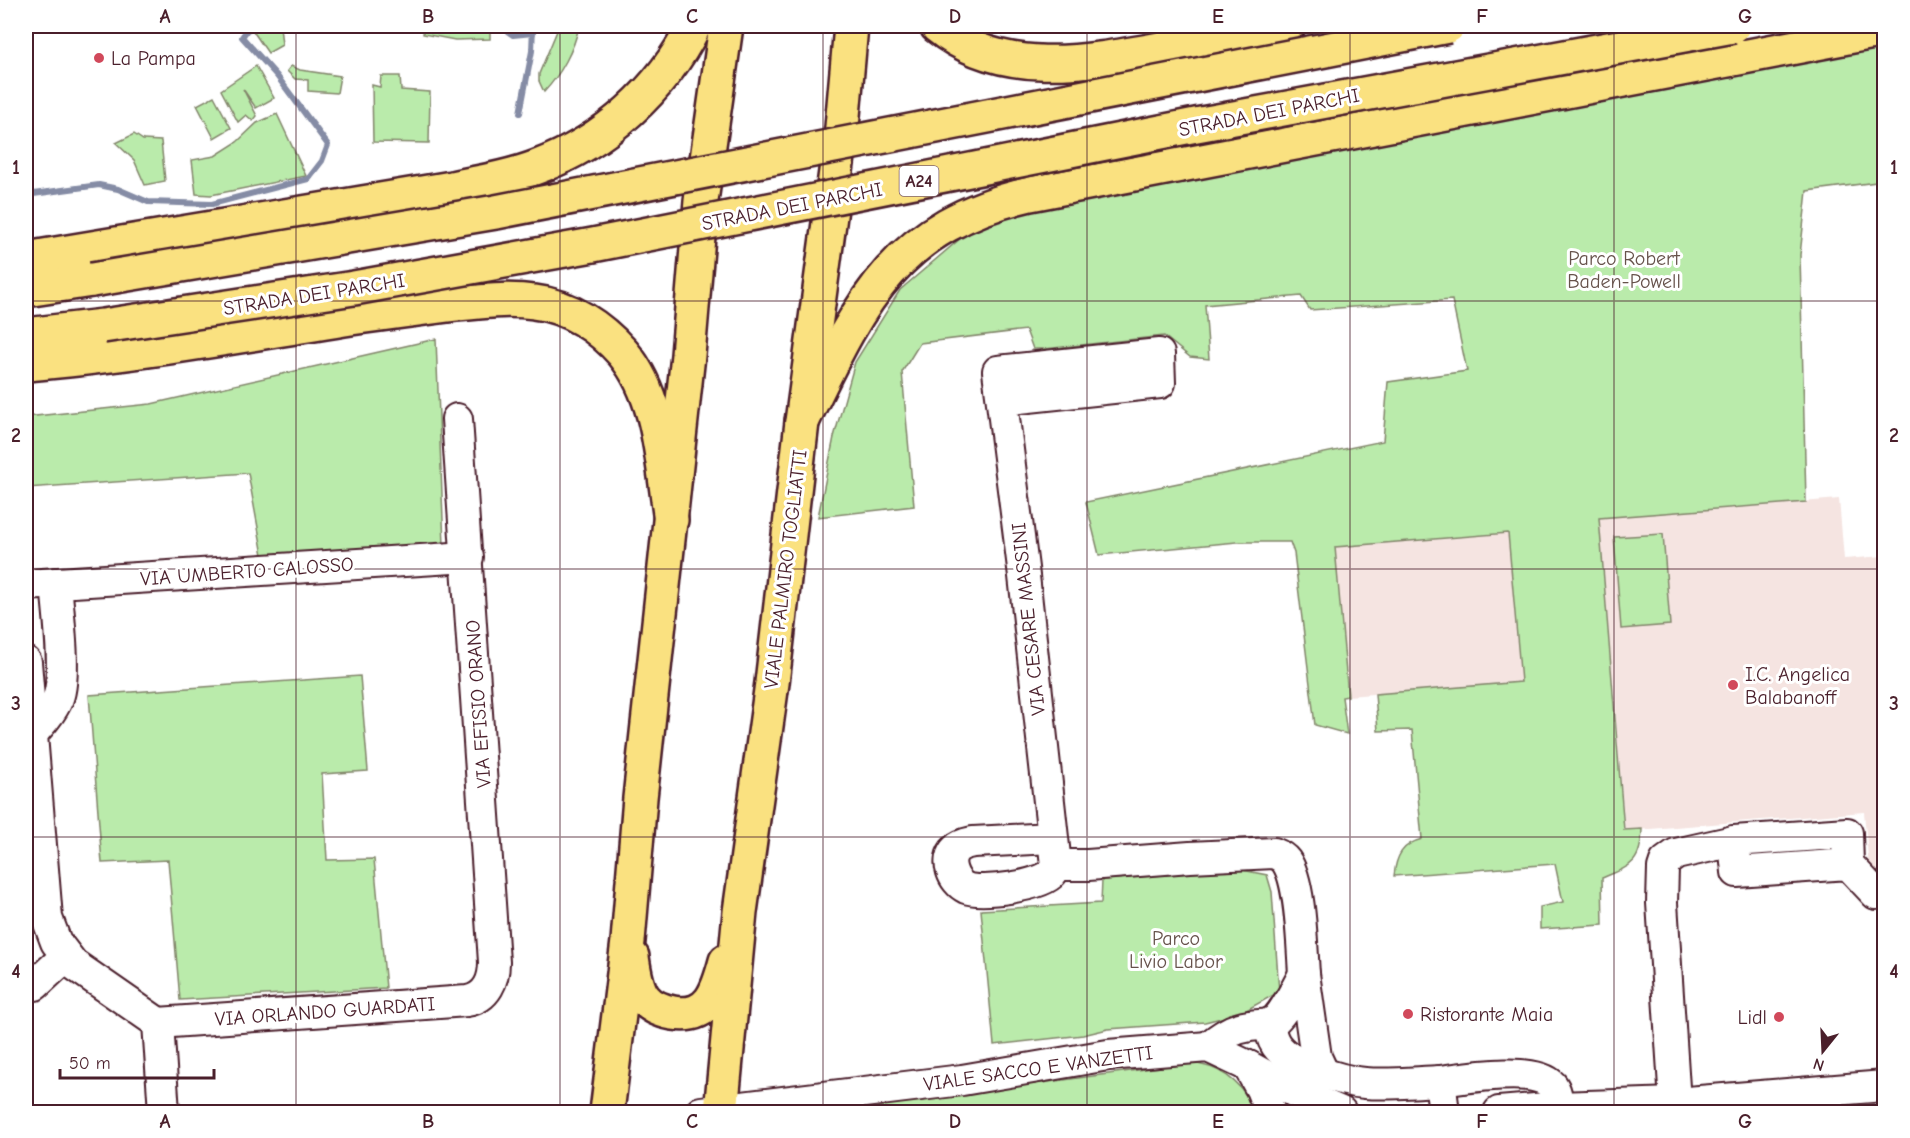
<svg xmlns="http://www.w3.org/2000/svg" width="1910" height="1138" font-family="'Comic Neue',sans-serif">
<style>
.built{fill:#f5e4e1}
.green{fill:#baebab;stroke:#82856b;stroke-width:1.5}
.lines{fill:none;stroke-linecap:round;stroke-linejoin:round}
.stream{stroke:#858ca5;stroke-width:6}
.minor-casing{stroke:#4a1f2b;stroke-width:34}
.major-casing{stroke:#4a1f2b;stroke-width:38}
.highway-casing{stroke:#4a1f2b;stroke-width:38}
.minor{stroke:#fff;stroke-width:30}
.major{stroke:#fae180;stroke-width:33}
.highway{stroke:#fae180;stroke-width:33}
.highway-bridge-casing{stroke:#4a1f2b;stroke-width:38;stroke-linecap:butt}
.highway-bridge{stroke:#fae180;stroke-width:33}
.grid{fill:none;stroke:#4a1f2b;stroke-width:1.5;stroke-opacity:0.55}
.poi-dot{fill:#d1495b;stroke:#fff;stroke-width:2}
.labels{text-anchor:middle;stroke-width:6;stroke-linejoin:round;paint-order:stroke}
.shield{fill:#fff;stroke:#80626b;stroke-width:1.5}
.shield-label{font-size:18px;font-weight:bold;fill:#4a1f2b}
.poi-label{font-size:20px;fill:#4a1f2b;stroke:#fff;text-anchor:start}
.street-label{font-size:20px;fill:#4a1f2b;stroke:#fff}
.park-label{font-size:20px;fill:#66524b;stroke:#fff}
.neatline{fill:none;stroke:#4a1f2b;stroke-width:2}
.grid-label{font-size:20px;text-anchor:middle;font-weight:bold;fill:#4a1f2b}
</style>
<rect width="100%" height="100%" fill="#fff"/>
<filter id="ink" filterUnits="userSpaceOnUse"><feTurbulence type="fractalNoise" baseFrequency=".0167" numOctaves="2"/><feDisplacementMap in="SourceGraphic" scale="12" xChannelSelector="R" yChannelSelector="G"/><feConvolveMatrix kernelMatrix="1 2 1 2 8 2 1 2 1" color-interpolation-filters="sRGB"/></filter>
<g filter="url(#ink)">
<g class="built">
<polygon points="1839,499 1844,559 1884,556 1884,884 1870,879 1864,812 1625,831 1599,518"/>
<polygon points="1509,533 1521,682 1348,696 1335,547"/>
</g>
<g class="green">
<polygon points="265,26 280,26 282,45 268,53 253,31"/>
<polygon points="424,26 490,26 490,39 455,40 423,34"/>
<path d="M559 26H579C574 50 561 74 544 92L539 81V74Z"/>
<path d="M1884 47V181L1807 191 1800 255 1806 502 1599 518 1624 830 1642 829C1641 864 1631 866 1602 878L1603 925 1540 929V907L1563 902 1555 864 1394 876C1396 856 1402 844 1422 839L1412 730 1378 731 1375 694 1521 682 1508 533 1335 547 1348 696 1342 697 1347 734 1315 725 1294 553 1290 542H1237L1099 555 1086 502 1383 441 1388 382 1467 371 1452 300 1310 310 1301 296 1205 305 1209 359 1190 357 1164 336 1044 349H1033L1026 330 920 343 902 372 914 506 818 517 834 437 855 362 900 290 968 232 1058 198 1773 63Z"/>
<polygon points="256,66 274,98 256,108 243,89 257,116 253,121 246,115 238,122 221,90"/>
<polygon points="291,66 300,70 340,76 337,93 308,91 308,80 295,79 287,71"/>
<polygon points="381,76 400,76 401,90 430,92 429,143 373,142 372,85 380,87"/>
<polygon points="214,96 231,128 214,138 197,105"/>
<polygon points="277,114 306,176 211,195 196,194 192,160 215,156 237,142 257,123"/>
<polygon points="134,134 143,140 161,141 165,181 145,185 134,160 116,143"/>
<polygon points="436,339 444,546 263,555 248,473 26,488 26,417 151,404"/>
<polygon points="1663,534 1670,625 1621,629 1614,537"/>
<polygon points="360,676 368,771 322,774 327,860 374,859 386,988 180,1000 168,860 102,863 89,695"/>
<polygon points="1237,869 1267,875 1272,892 1279,992 1241,1013 1205,1022 1108,1029 1083,1035 994,1045 981,910 1101,903 1102,880"/>
<path d="M1183 1064C1189 1064 1196 1063 1202 1065 1224 1069 1249 1089 1252 1112H822Z"/>
</g>
<g class="lines">
<g class="stream">
<polyline points="500,26 513,35 533,33"/>
<polyline points="520,113 532,51 533,26"/>
<polyline points="26,195 99,185 118,189 148,202 212,204 308,179 322,161 328,145 277,76 242,37 247,30 258,26"/>
</g>
<g class="minor-casing">
<g id="minor">
<path d="M1002 400 1160 383 1159 354 998 371 1024 576 1056 865H1088L1190 857 1274 853C1279 855 1283 857 1286 861 1301 882 1302 947 1304 974"/>
<polyline points="26,585 468,557"/>
<polyline points="26,662 47,918 56,942 73,964 158,1023 164,1112"/>
<path d="M31 735C41 724 52 712 58 698 67 675 58 610 56 583"/>
<path d="M1052 838 973 842C968 843 961 844 956 849 944 860 953 882 966 888 981 894 1042 886 1052 873 1054 871 1055 868 1056 865"/>
<polyline points="1848,864 1737,872 1734,841 1847,833 1848,864 1876,894 1884,893"/>
<polyline points="35,985 65,957"/>
<path d="M158 1023 467 1001C487 998 494 980 494 962L457 419"/>
<path d="M1270 1023C1270 1032 1272 1039 1276 1045 1291 1066 1341 1081 1365 1083 1390 1085 1415 1082 1440 1081"/>
<path d="M1208 1047C1221 1036 1233 1028 1250 1026 1256 1025 1263 1025 1269 1024 1281 1020 1298 985 1304 974L1316 1057 1323 1072"/>
<polyline points="1248,1066 1261,1089 1270,1112"/>
<polyline points="1675,1103 1662,903 1663,868 1665,862 1676,854 1734,841"/>
<polyline points="701,1112 962,1080 1108,1055 1208,1047 1248,1066 1297,1093 1341,1112"/>
<path d="M1444 1112 1440 1081C1464 1078 1535 1066 1552 1085 1557 1091 1557 1100 1558 1107"/>
<polyline points="1499,1112 1558,1107 1675,1103 1884,1086"/>
</g>
</g>
<g class="major-casing">
<g id="major">
<path d="M632 957C634 971 636 987 644 998 651 1007 662 1011 673 1013 710 1019 718 991 726 961"/>
<polyline points="607,1112 628,941 640,798 688,355 701,201 726,26"/>
<polyline points="721,1112 740,912 772,683 802,422 842,127 851,26"/>
</g>
</g>
<g class="highway-casing">
<g id="highway">
<path d="M937 26C1004 81 1094 61 1171 47 1210 40 1249 33 1288 26"/>
<path d="M26 259 452 188C480 182 509 178 537 167 605 142 662 90 694 26"/>
<polyline points="26,290 92,280"/>
<polyline points="26,335 103,326"/>
<path d="M26 364C137 355 248 334 358 317 388 313 418 309 448 305 476 302 506 298 534 302 569 306 600 327 623 353 661 398 662 464 671 520"/>
<path d="M802 422C859 305 892 226 1030 194L1884 30"/>
</g>
</g>
<use href="#minor" class="minor"/>
<use href="#major" class="major"/>
<use href="#highway" class="highway"/>
<g class="highway-bridge-casing">
<g id="highway-bridge">
<polyline points="92,280 496,212 1448,26"/>
<polyline points="103,326 354,288 593,245 1196,125 1733,26"/>
</g>
</g>
<use href="#highway-bridge" class="highway-bridge"/>
</g>
</g>
<path class="grid" d="M296 26V1112M560 26V1112M823 26V1112M1087 26V1112M1350 26V1112M1614 26V1112M26 301H1884M26 569H1884M26 837H1884"/>
<g class="poi-dot">
<circle cx="99" cy="58" r="6"/>
<circle cx="1733" cy="685" r="6"/>
<circle cx="1408" cy="1014" r="6"/>
<circle cx="1779" cy="1017" r="6"/>
</g>
<g class="labels">
<rect class="shield" x="899.5" y="166" width="39" height="30" rx="4.5"/>
<g class="shield-label">
<text x="919" y="187">A24</text>
</g>
<g class="poi-label">
<text x="111" y="65">La Pampa</text>
<text x="1745" y="681">I.C. Angelica<tspan x="1745" dy="23">Balabanoff</tspan></text>
<text x="1420" y="1021">Ristorante Maia</text>
<text x="1767" y="1024" text-anchor="end">Lidl</text>
</g>
<g class="street-label">
<text transform="translate(1269 112) rotate(-11)" y="7">STRADA DEI PARCHI</text>
<text transform="translate(792 206) rotate(-11)" y="7">STRADA DEI PARCHI</text>
<text transform="translate(314 294) rotate(-9)" y="7">STRADA DEI PARCHI</text>
<text transform="translate(785 569) rotate(-83)" y="7">VIALE PALMIRO TOGLIATTI</text>
<text transform="translate(247 571) rotate(-4)" y="7">VIA UMBERTO CALOSSO</text>
<text transform="translate(1028 619) rotate(-96)" y="7">VIA CESARE MASSINI</text>
<text transform="translate(478 704) rotate(-94)" y="7">VIA EFISIO ORANO</text>
<text transform="translate(325 1011) rotate(-4)" y="7">VIA ORLANDO GUARDATI</text>
<text transform="translate(1038 1068) rotate(-8)" y="7">VIALE SACCO E VANZETTI</text>
</g>
<g class="park-label">
<text x="1624" y="265">Parco Robert<tspan x="1624" dy="23">Baden-Powell</tspan></text>
<text x="1176" y="945">Parco<tspan x="1176" dy="23">Livio Labor</tspan></text>
</g>
</g>
<rect width="1910" height="1138" fill="none" stroke="#fff" stroke-width="66"/>
<g transform="translate(1823 1051) rotate(198)" stroke="#ffffff" stroke-width="4.5" paint-order="stroke">
<path d="M0-4.5L10 22L0 15L-10 22Z" fill="#4a1f2b"/>
<text y="-9" font-size="16" font-weight="bold" text-anchor="middle" fill="#4a1f2b">N</text>
</g>
<path d="M60 1069v9h154v-9" fill="none" stroke="#4a1f2b" stroke-width="3"/>
<text x="69" y="1069" font-size="18" fill="#4a1f2b" stroke="#ffffff" stroke-width="4.5" paint-order="stroke">50 m</text>
<rect x="33" y="33" width="1844" height="1072" class="neatline"/>
<g class="grid-label">
<text x="165" y="23">A</text>
<text x="428" y="23">B</text>
<text x="692" y="23">C</text>
<text x="955" y="23">D</text>
<text x="1218" y="23">E</text>
<text x="1482" y="23">F</text>
<text x="1745" y="23">G</text>
<text x="16" y="174">1</text>
<text x="1894" y="174">1</text>
<text x="16" y="442">2</text>
<text x="1894" y="442">2</text>
<text x="16" y="710">3</text>
<text x="1894" y="710">3</text>
<text x="16" y="978">4</text>
<text x="1894" y="978">4</text>
<text x="165" y="1128">A</text>
<text x="428" y="1128">B</text>
<text x="692" y="1128">C</text>
<text x="955" y="1128">D</text>
<text x="1218" y="1128">E</text>
<text x="1482" y="1128">F</text>
<text x="1745" y="1128">G</text>
</g>
</svg>
